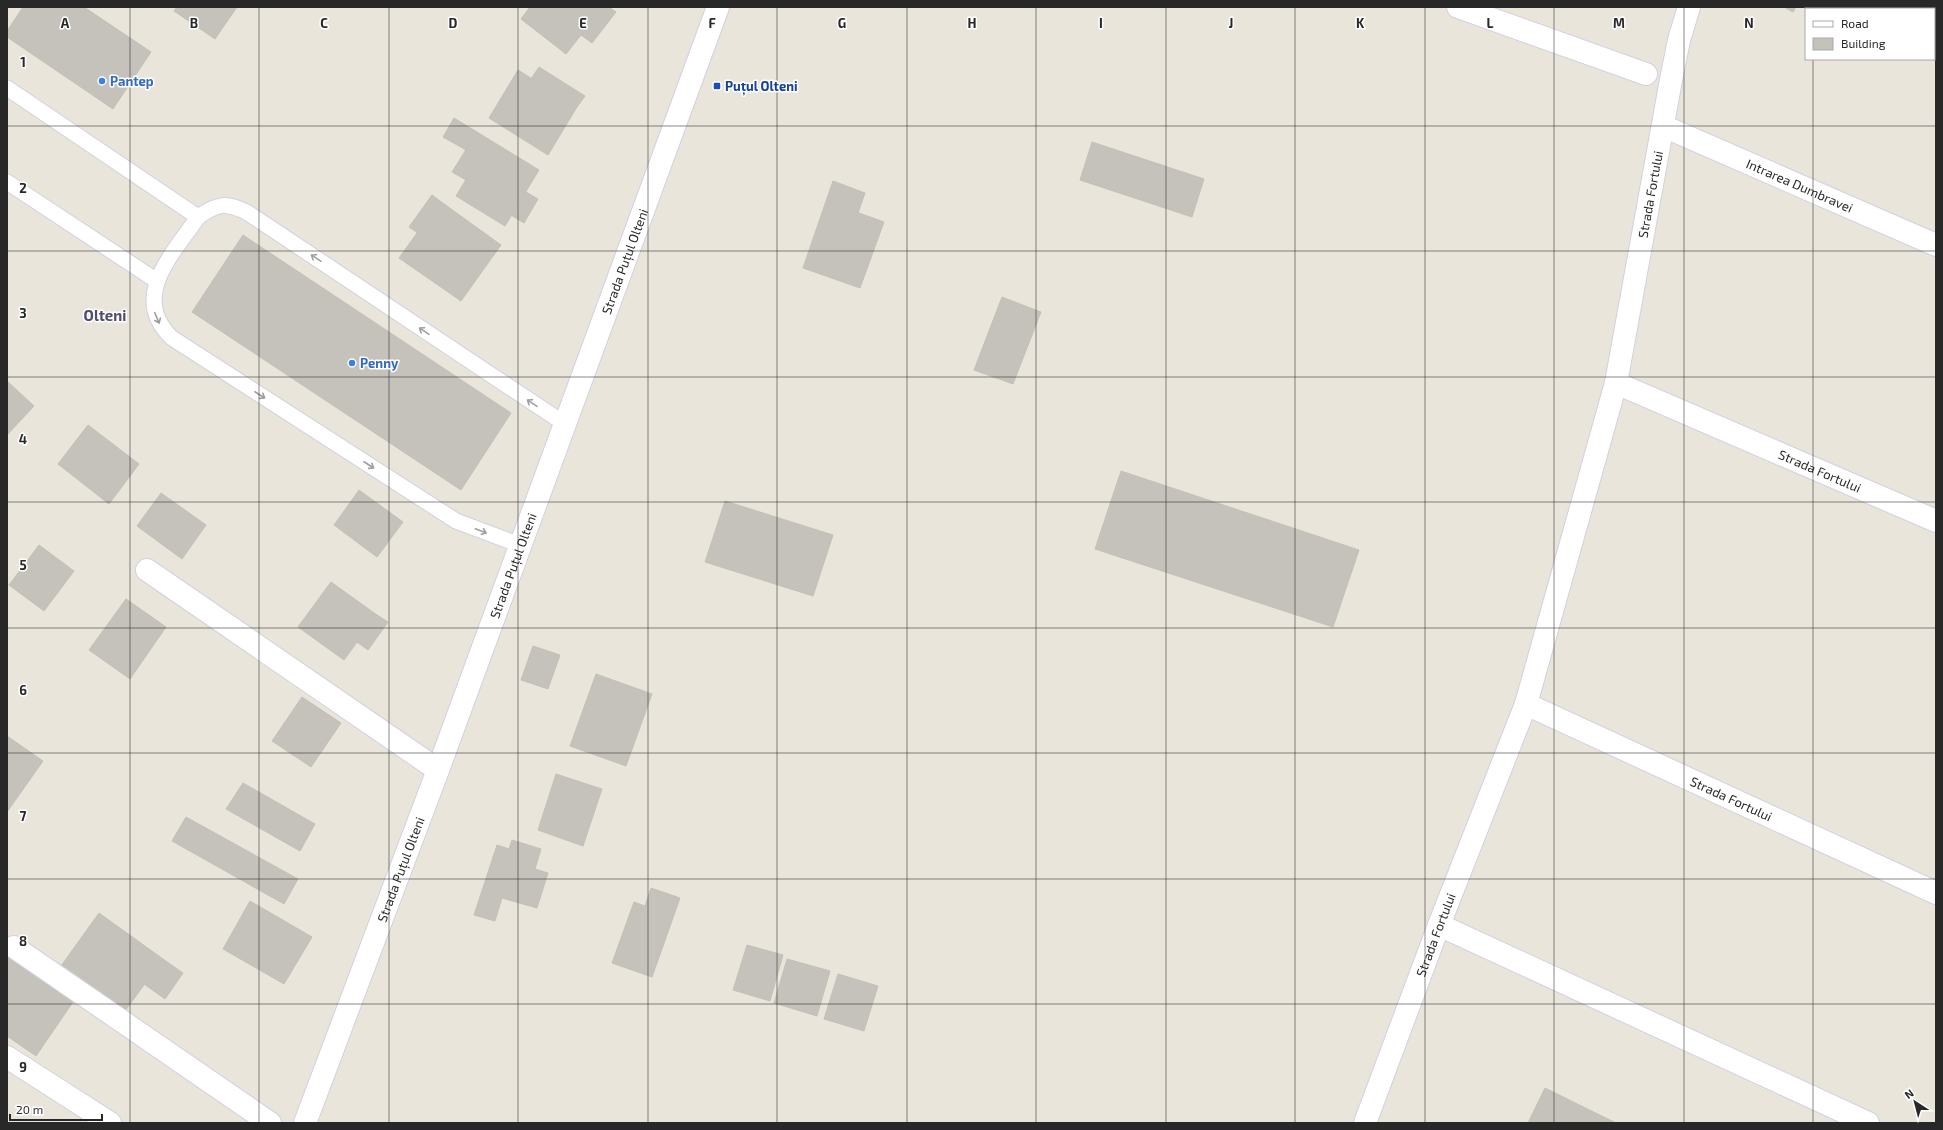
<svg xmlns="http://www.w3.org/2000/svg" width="1943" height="1130" font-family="'Exo 2',sans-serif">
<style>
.building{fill:#c4c2bb;stroke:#c3c1b5}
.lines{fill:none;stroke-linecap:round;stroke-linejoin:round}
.lane-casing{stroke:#d1d1df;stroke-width:17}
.street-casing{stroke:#d1d1df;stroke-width:24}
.secondary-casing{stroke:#d1d1df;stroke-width:24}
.lane{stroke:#fff;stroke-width:15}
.street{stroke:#fff;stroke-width:22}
.secondary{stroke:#fff;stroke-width:22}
.oneway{stroke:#9e9e9e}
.grid{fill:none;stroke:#282828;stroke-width:1;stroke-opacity:0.55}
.shop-dot{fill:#3f7fe0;stroke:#fff;stroke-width:1.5}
.transit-dot{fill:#1a4fb4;stroke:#fff;stroke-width:1.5}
.labels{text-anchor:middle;stroke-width:3;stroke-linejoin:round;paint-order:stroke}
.shop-label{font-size:13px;font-weight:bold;fill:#366cbe;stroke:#fff;text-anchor:start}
.transit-label{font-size:13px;font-weight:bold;fill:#164399;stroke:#fff;text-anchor:start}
.street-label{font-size:13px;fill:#282828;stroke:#fff}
.quarter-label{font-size:15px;font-weight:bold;fill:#4f4e72;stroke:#fff}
.grid-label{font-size:13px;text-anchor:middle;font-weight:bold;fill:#282828;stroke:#fff;stroke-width:3;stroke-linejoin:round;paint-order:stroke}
</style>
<rect width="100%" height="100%" fill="#e9e5db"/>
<g class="building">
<polygon points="23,7 84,7 151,52 113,109 7,37 7,31"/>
<polygon points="177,7 237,7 215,39 174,11"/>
<polygon points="530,7 585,7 596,16 566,54 521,19"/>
<polygon points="585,7 603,7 596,16"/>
<polygon points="603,7 609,7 616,12 592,43 581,35"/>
<polygon points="1784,7 1796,7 1793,12"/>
<polygon points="539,67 585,96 577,107 531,79"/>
<polygon points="518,70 577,107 548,155 489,118"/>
<polygon points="454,118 477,132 466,150 443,137"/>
<polygon points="477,132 490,140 466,180 452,172"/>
<polygon points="490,140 539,170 505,226 456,196"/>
<polygon points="1092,142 1204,179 1192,217 1080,180"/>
<polygon points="833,181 865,193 858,213 826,201"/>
<polygon points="526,192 538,199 524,223 511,215"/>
<polygon points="432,195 440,201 418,233 409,227"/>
<polygon points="440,201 501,245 461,301 399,258"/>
<polygon points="826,201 884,222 860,288 803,268"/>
<polygon points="243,235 511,413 461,490 192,312"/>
<polygon points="1002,297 1041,312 1013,384 974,370"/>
<polygon points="7,381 34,406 7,435"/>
<polygon points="88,425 139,464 109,504 58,464"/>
<polygon points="1121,471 1359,550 1333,627 1095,549"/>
<polygon points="359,490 403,522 377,557 334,525"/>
<polygon points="161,493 206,525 182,559 137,526"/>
<polygon points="725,501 833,535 813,596 705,562"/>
<polygon points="39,545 74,571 44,611 9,585"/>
<polygon points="331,582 377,615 344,660 298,627"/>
<polygon points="126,599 166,627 130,679 89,650"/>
<polygon points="377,615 388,622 368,650 357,642"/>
<polygon points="533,646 560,655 548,689 521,680"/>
<polygon points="596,674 652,694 626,766 570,746"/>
<polygon points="302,697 341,723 311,767 272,741"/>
<polygon points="7,736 43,761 7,812"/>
<polygon points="556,774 602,789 583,846 538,830"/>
<polygon points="243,783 315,824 300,851 226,809"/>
<polygon points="186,817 298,879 284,904 172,841"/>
<polygon points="512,840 541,849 535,869 548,873 537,908 502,898 495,921 474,915 497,845 509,849"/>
<polygon points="651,888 680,898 652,977 612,963 634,902 645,906"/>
<polygon points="250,901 312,937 284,984 223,949"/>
<polygon points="99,913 163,959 125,1011 61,966"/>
<polygon points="747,945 783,955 770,1001 733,990"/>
<polygon points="7,952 24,964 7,989"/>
<polygon points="163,959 183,973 165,999 144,984"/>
<polygon points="787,959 830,971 817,1016 774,1003"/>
<polygon points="24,964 75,999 36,1056 7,1036 7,989"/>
<polygon points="838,974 878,986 864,1031 824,1019"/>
<polygon points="1545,1088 1616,1123 1528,1123"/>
</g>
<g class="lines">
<g class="lane-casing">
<g id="lane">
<path d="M7 88 198 217C173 254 129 297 172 338L456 521 520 545"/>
<polyline points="7,182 157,281"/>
<path d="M198 217C218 203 227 202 248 213L565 424"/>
</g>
</g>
<g class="street-casing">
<g id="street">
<polyline points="1458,7 1646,74"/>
<path id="s1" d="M1663 126 1936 245"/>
<path id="s2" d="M1616 383 1936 521"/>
<polyline points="147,570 438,770"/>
<path id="s3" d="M1526 704 1936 893"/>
<polyline points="1439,925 1868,1123"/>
<polyline points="14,947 270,1123"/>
<polyline points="7,1057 110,1123"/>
<path id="s4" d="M1365 1123 1439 925 1526 704 1616 383 1671 80 1679 40 1689 7"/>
</g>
</g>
<g class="secondary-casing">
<g id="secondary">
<path id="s5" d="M305 1123 438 770 718 7"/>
</g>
</g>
<use href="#lane" class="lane"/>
<use href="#street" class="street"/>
<use href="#secondary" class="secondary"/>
</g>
<defs><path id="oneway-shaft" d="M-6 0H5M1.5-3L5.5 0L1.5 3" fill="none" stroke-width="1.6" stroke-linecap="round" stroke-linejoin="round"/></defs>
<g class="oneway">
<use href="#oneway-shaft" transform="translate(316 258) rotate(-146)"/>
<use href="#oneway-shaft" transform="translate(157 318) rotate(67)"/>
<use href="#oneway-shaft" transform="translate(424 331) rotate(-146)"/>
<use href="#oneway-shaft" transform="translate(260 395) rotate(33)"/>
<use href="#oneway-shaft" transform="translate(532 403) rotate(-146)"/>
<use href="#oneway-shaft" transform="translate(369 465) rotate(33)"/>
<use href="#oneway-shaft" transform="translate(481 531) rotate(21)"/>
</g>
<path class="grid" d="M130 7V1123M259 7V1123M389 7V1123M518 7V1123M648 7V1123M777 7V1123M907 7V1123M1036 7V1123M1166 7V1123M1295 7V1123M1425 7V1123M1554 7V1123M1684 7V1123M1813 7V9M1813 59V1123M7 126H1936M7 251H1936M7 377H1936M7 502H1936M7 628H1936M7 753H1936M7 879H1936M7 1004H1936"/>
<g class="shop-dot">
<circle cx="102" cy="81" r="4"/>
<circle cx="352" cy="363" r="4"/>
</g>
<rect class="transit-dot" x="713" y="82" width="8" height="8" rx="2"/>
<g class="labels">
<g class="shop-label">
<text x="110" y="86">Pantep</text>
<text x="360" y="368">Penny</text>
</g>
<g class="transit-label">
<text x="725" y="91">Puțul Olteni</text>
</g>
<g class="street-label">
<text dy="5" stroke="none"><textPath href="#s1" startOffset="149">Intrarea Dumbravei</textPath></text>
<text dy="5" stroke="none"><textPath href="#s4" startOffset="974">Strada Fortului</textPath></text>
<text dy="5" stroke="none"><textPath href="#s5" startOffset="919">Strada Puțul Olteni</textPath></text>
<text dy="5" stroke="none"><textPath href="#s2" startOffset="222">Strada Fortului</textPath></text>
<text dy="5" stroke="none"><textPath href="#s5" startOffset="595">Strada Puțul Olteni</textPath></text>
<text dy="5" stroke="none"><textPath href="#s3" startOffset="226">Strada Fortului</textPath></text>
<text dy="5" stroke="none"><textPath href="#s5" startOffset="271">Strada Puțul Olteni</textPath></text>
<text dy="5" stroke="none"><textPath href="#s4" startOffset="201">Strada Fortului</textPath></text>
</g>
<g class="quarter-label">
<text x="105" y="321">Olteni</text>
</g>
</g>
<g class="grid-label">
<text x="65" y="28">A</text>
<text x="194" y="28">B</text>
<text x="324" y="28">C</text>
<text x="453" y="28">D</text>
<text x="583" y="28">E</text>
<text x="712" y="28">F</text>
<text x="842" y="28">G</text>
<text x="972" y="28">H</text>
<text x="1101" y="28">I</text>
<text x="1231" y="28">J</text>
<text x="1360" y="28">K</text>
<text x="1490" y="28">L</text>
<text x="1619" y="28">M</text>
<text x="1749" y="28">N</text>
<text x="23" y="67">1</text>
<text x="23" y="193">2</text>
<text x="23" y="318">3</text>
<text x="23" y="444">4</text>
<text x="23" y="570">5</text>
<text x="23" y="695">6</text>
<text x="23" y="821">7</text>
<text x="23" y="946">8</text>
<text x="23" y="1072">9</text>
</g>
<rect width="1943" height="1130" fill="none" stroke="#282828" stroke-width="16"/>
<rect x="1805" y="8" width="130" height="52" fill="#ffffff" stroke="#a9a9a9"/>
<rect x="1813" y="21" width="20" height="6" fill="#ffffff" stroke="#a9a9a9"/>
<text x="1841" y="28" font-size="12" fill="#282828">Road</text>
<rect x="1813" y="38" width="20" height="12" fill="#c4c2bb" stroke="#a9a9a9"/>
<text x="1841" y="48" font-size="12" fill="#282828">Building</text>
<g transform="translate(1915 1102) rotate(324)" stroke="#ffffff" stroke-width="3" paint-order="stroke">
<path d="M0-3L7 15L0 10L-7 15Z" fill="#282828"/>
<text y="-6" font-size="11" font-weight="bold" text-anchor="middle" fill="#282828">N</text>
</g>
<path d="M10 1114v6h92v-6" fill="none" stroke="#282828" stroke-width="2"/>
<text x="16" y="1114" font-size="12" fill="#282828" stroke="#ffffff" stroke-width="3" paint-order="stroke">20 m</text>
</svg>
